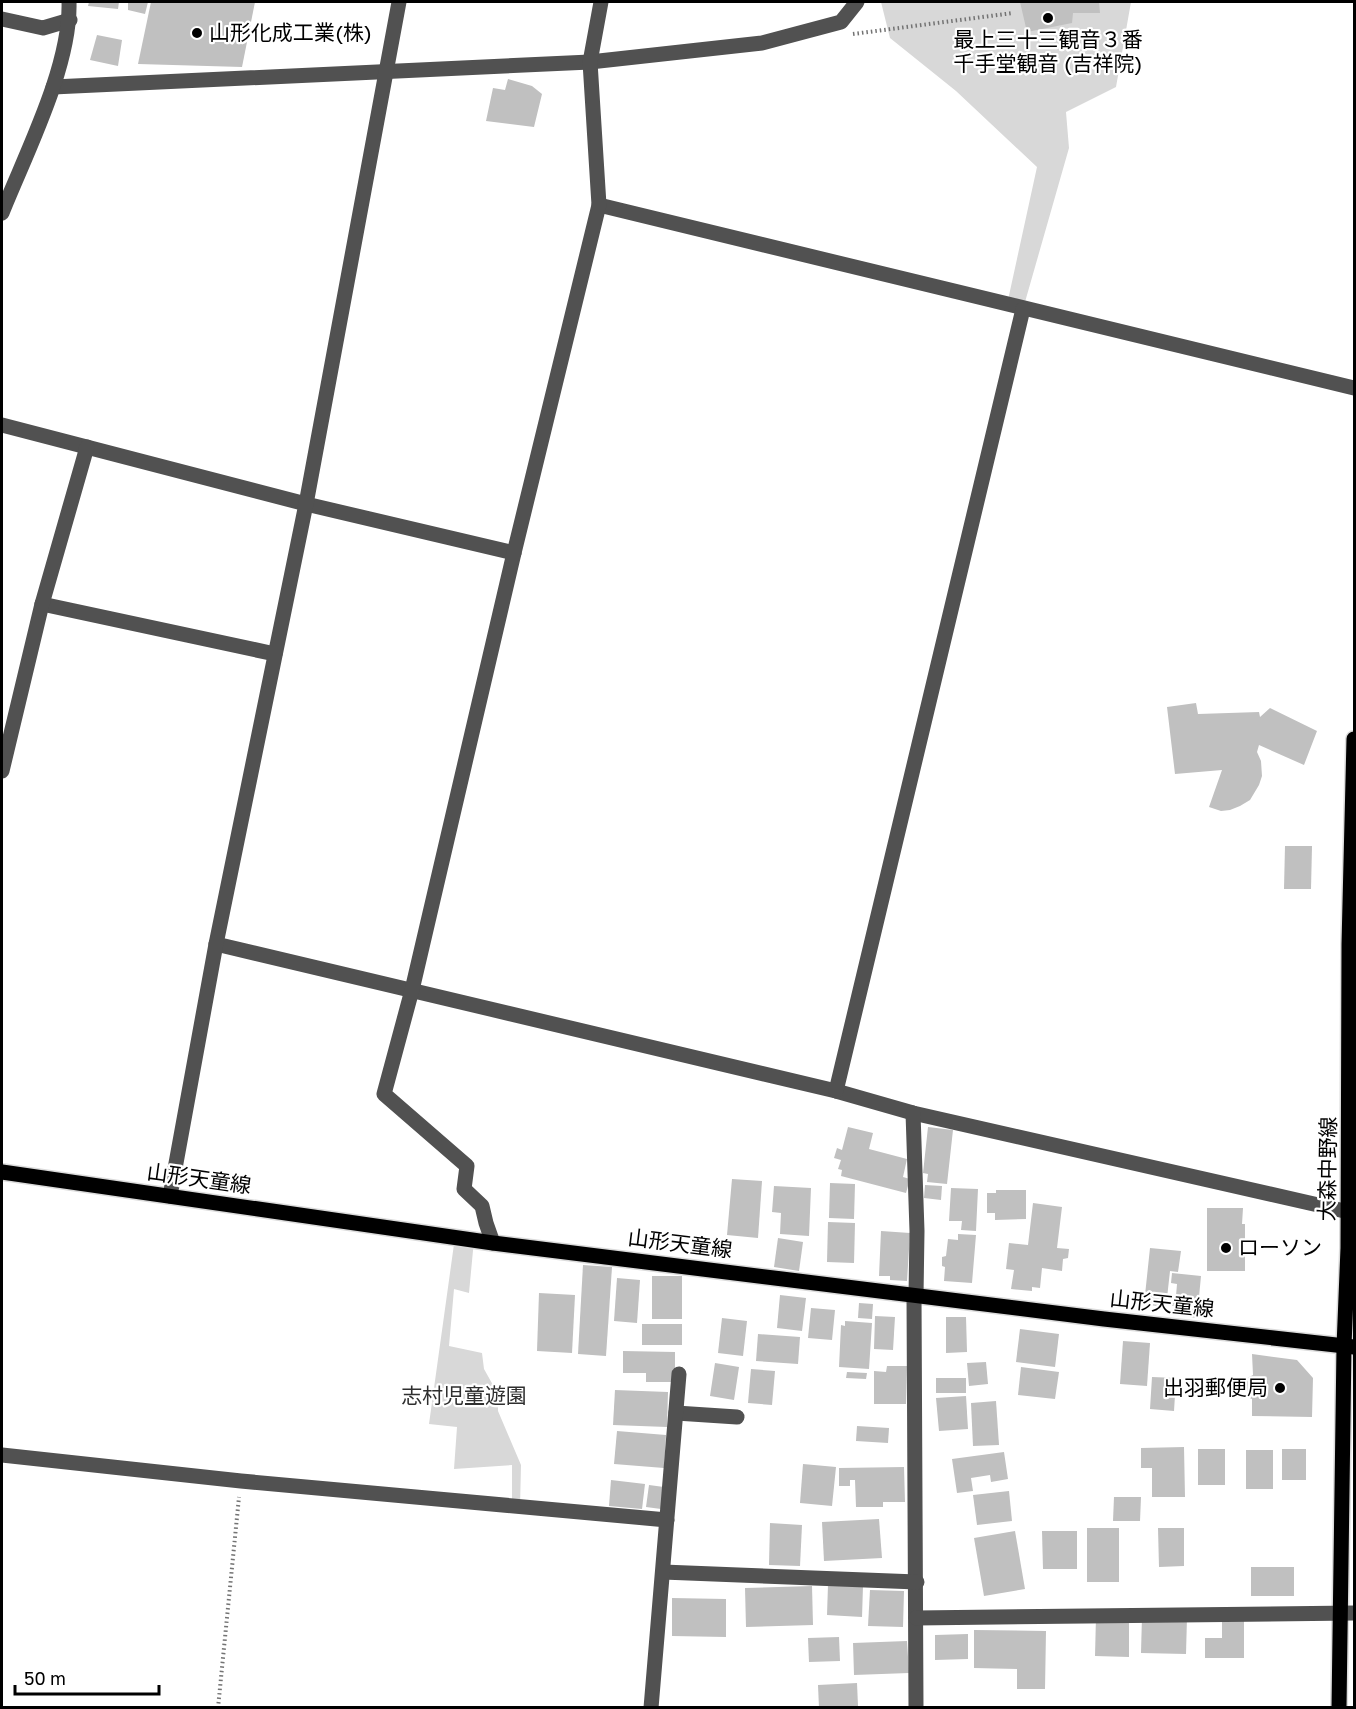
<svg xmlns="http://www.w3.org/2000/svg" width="1356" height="1709" font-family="'Golos Text','Noto Sans JP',sans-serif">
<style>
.green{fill:#d8d8d8}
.building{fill:#c0c0c0}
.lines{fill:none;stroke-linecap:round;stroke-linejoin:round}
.major-casing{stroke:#dbdbdb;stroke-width:18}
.path{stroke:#737373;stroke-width:4;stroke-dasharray:1.5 3;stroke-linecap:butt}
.minor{stroke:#515151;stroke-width:15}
.major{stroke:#000;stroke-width:15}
.poi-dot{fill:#000;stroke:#fff;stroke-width:2}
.labels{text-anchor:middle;stroke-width:4.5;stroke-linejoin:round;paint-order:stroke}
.poi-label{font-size:21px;fill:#000;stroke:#fff;text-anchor:start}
.street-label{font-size:21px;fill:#000;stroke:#fff}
.park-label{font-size:21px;fill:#2f2f2f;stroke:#fff}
</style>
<rect width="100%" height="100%" fill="#fff"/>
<g class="green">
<polygon points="881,2 1131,2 1116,87 1066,112 1069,148 1023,309 1008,300 1037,167 956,91 890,38"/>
<polygon points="455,1237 474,1240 469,1293 454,1289 449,1346 482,1353 484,1369 498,1394 498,1411 521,1465 520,1507 512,1506 512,1465 454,1469 457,1427 429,1424"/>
</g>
<g class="building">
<polygon points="89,2 119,2 118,9 88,6"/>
<polygon points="128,2 148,2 145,14 128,10"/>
<polygon points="151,2 255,2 242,67 138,64"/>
<polygon points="1020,2 1072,2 1072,3 1099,2 1100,13 1073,13 1072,23 1027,32"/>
<polygon points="97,35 122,40 118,66 90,60"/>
<polygon points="508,79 532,86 542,94 534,127 486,121 493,88 505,90"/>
<polygon points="1196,703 1198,714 1259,712 1260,717 1270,708 1317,731 1304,765 1259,745 1257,752 1261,761 1262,776 1259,785 1250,800 1240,806 1230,810 1221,811 1209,807 1222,770 1175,774 1167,707"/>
<polygon points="1285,846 1312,846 1311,889 1284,889"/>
<polygon points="848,1127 873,1133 869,1149 907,1159 903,1177 910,1179 906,1193 841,1176 842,1170 838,1169 841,1160 834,1158 837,1148 842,1150"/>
<polygon points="928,1127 953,1130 947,1184 927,1182 928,1174 923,1173"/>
<polygon points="732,1179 762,1181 758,1238 727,1235"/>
<polygon points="830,1183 855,1184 854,1219 829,1218"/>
<polygon points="925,1185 942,1186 941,1200 924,1198"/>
<polygon points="774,1186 811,1188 809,1236 780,1234 781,1213 772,1212"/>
<polygon points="951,1188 978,1189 976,1231 961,1230 962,1221 949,1221"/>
<polygon points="996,1190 1026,1190 1026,1219 995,1220 995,1213 987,1213 987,1193 996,1193"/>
<polygon points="1033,1203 1062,1207 1057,1248 1069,1249 1068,1258 1063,1259 1062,1271 1042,1268 1040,1288 1032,1287 1032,1291 1011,1289 1014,1270 1006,1269 1009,1243 1028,1245"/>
<polygon points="1207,1208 1243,1208 1242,1224 1245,1224 1245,1271 1207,1271"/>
<polygon points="828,1222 855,1223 854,1263 827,1262"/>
<polygon points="881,1231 910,1233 907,1281 890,1280 890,1276 879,1276"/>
<polygon points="958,1234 976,1235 972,1283 944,1281 945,1267 942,1266 942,1257 946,1256 948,1239 958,1240"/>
<polygon points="778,1238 803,1242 799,1271 774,1267"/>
<polygon points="1150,1248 1181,1251 1178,1272 1170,1271 1166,1307 1149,1305 1150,1295 1145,1295"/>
<polygon points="583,1265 612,1267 606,1356 578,1354"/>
<polygon points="1172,1273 1201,1276 1197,1318 1176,1315 1177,1306 1172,1306 1173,1296 1176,1296 1177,1284 1171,1283"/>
<rect x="652" y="1276" width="30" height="43"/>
<polygon points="617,1278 640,1280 637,1323 614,1321"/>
<polygon points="539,1293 575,1295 572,1353 537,1351"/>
<polygon points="780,1295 806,1298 802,1331 777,1328"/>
<polygon points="859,1303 873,1304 872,1319 858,1318"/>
<polygon points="811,1308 835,1310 832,1340 808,1338"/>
<polygon points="875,1316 895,1317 893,1350 874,1349"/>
<polygon points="946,1317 966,1317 967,1352 946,1353"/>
<polygon points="722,1318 747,1321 743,1356 718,1353"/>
<polygon points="845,1321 872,1323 869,1369 839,1367 841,1325 845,1326"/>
<rect x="642" y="1324" width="40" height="21"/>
<polygon points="1020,1329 1059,1334 1055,1367 1016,1362"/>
<polygon points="758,1334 800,1337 798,1364 756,1361"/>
<polygon points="1123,1341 1150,1343 1147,1386 1120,1384"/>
<polygon points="623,1351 675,1352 675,1382 646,1382 646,1373 623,1373"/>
<polygon points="1252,1354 1297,1360 1313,1378 1312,1417 1252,1416 1252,1399 1247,1397 1247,1378 1253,1375"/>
<polygon points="986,1362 988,1384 969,1386 967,1363"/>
<polygon points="715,1363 739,1367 734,1400 710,1396"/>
<polygon points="887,1366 907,1366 906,1404 874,1404 874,1371 886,1372"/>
<polygon points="1021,1367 1059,1372 1055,1399 1018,1395"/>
<polygon points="751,1369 775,1371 772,1405 748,1403"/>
<polygon points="847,1372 867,1373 866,1379 846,1378"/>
<polygon points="1152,1377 1176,1378 1174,1411 1150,1409"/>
<rect x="936" y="1378" width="30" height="15"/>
<polygon points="615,1390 668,1392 667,1427 613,1425"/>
<polygon points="966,1396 968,1429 939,1431 936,1398"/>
<polygon points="996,1401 999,1445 973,1446 971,1403"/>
<polygon points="857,1426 889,1428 888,1443 856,1441"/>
<polygon points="617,1431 666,1435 664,1468 614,1464"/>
<polygon points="1184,1447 1185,1497 1152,1497 1152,1468 1141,1468 1141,1448"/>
<rect x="1198" y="1449" width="27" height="36"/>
<rect x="1282" y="1449" width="24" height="31"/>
<rect x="1246" y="1450" width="27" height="39"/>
<polygon points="1004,1452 1008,1479 991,1482 990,1475 971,1478 973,1491 957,1493 952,1459"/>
<polygon points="803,1464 836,1467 832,1506 800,1503"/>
<polygon points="904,1467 905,1502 883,1502 883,1507 856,1507 855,1480 850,1480 850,1486 839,1486 839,1468"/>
<polygon points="611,1480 645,1484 642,1509 609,1506"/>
<polygon points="649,1485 664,1487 661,1509 646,1507"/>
<polygon points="1009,1491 1012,1521 977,1525 973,1495"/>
<polygon points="1114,1497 1141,1497 1140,1521 1113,1521"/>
<polygon points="879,1519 882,1558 824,1561 822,1522"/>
<polygon points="770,1523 802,1525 800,1566 769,1565"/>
<rect x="1087" y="1528" width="32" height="54"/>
<polygon points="1158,1528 1184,1528 1184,1566 1159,1567"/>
<polygon points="1015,1531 1025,1589 984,1596 974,1538"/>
<polygon points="1042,1531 1077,1531 1077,1569 1043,1569"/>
<rect x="1251" y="1567" width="43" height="29"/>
<polygon points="828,1585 863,1586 862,1617 827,1615"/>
<polygon points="812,1586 813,1625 746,1627 745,1588"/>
<polygon points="870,1590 904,1591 903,1627 868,1626"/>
<polygon points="672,1598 726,1599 726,1637 672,1636"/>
<polygon points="1142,1616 1187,1617 1186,1654 1141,1653"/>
<polygon points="1096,1617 1129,1618 1129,1657 1095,1656"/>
<polygon points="1244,1620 1244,1658 1205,1658 1205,1638 1222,1638 1222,1621"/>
<polygon points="974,1630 1046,1631 1045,1689 1017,1689 1017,1669 974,1668"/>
<polygon points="968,1634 968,1659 935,1660 935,1635"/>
<polygon points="839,1637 840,1661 809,1662 808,1638"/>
<polygon points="907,1641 909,1673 854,1675 853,1643"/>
<polygon points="857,1683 858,1706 819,1708 818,1685"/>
</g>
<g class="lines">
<g class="major-casing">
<g id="major">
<polyline points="2,1172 493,1243 1104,1319 1354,1347"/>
<polyline points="1339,1708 1344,1346 1348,1248 1349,944 1354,739"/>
</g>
</g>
<g class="path">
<polyline points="853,34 1013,13"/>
<polyline points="218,1708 239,1497"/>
</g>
<g class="minor">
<polyline points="2,19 43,28 70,20"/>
<polyline points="53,87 590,62 762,43 841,22 857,2"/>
<polyline points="599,205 1354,388"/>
<path d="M2 213C26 153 71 66 69 2"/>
<polyline points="2,425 306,504 514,553"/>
<polyline points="42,604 275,654"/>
<polyline points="2,771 42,604 87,447"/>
<polyline points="216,944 836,1091 913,1113 1349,1212"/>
<polyline points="836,1091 1023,309"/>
<polyline points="913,1113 917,1231 916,1296"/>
<polyline points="170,1196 216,944 306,504 399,2"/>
<polyline points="493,1243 486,1223 482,1206 464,1189 467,1166 384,1094 412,990 514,553 599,205 590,62 601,2"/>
<polyline points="914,1295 916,1708"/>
<polyline points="676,1413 737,1417"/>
<polyline points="2,1455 241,1481 667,1520"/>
<polyline points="663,1572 917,1582"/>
<polyline points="916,1618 1354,1613"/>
<polyline points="651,1708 679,1374"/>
</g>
<use href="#major" class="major"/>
</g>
<g class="poi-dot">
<circle cx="1048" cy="18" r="6"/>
<circle cx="197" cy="33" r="6"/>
<circle cx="1226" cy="1248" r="6"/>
<circle cx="1280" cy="1388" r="6"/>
</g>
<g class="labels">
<g class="poi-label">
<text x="209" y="40">山形化成工業(株)</text>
<text x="1048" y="47" text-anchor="middle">最上三十三観音３番<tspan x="1048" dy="24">千手堂観音 (吉祥院)</tspan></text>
<text x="1238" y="1255">ローソン</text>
<text x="1268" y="1395" text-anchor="end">出羽郵便局</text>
</g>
<g class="street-label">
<text transform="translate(1328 1169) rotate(-89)" y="7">大森中野線</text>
<text transform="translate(199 1179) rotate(8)" y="7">山形天童線</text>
<text transform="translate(680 1244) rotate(7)" y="7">山形天童線</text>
<text transform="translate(1162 1304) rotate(6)" y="7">山形天童線</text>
</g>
<g class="park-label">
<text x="464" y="1403">志村児童遊園</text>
</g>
</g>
<rect width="1356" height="1709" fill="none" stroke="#000000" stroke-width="6"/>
<path d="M15 1685v9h144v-9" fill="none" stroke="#000000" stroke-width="3"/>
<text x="24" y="1685" font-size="18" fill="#000000" stroke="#ffffff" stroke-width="4.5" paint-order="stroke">50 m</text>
</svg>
